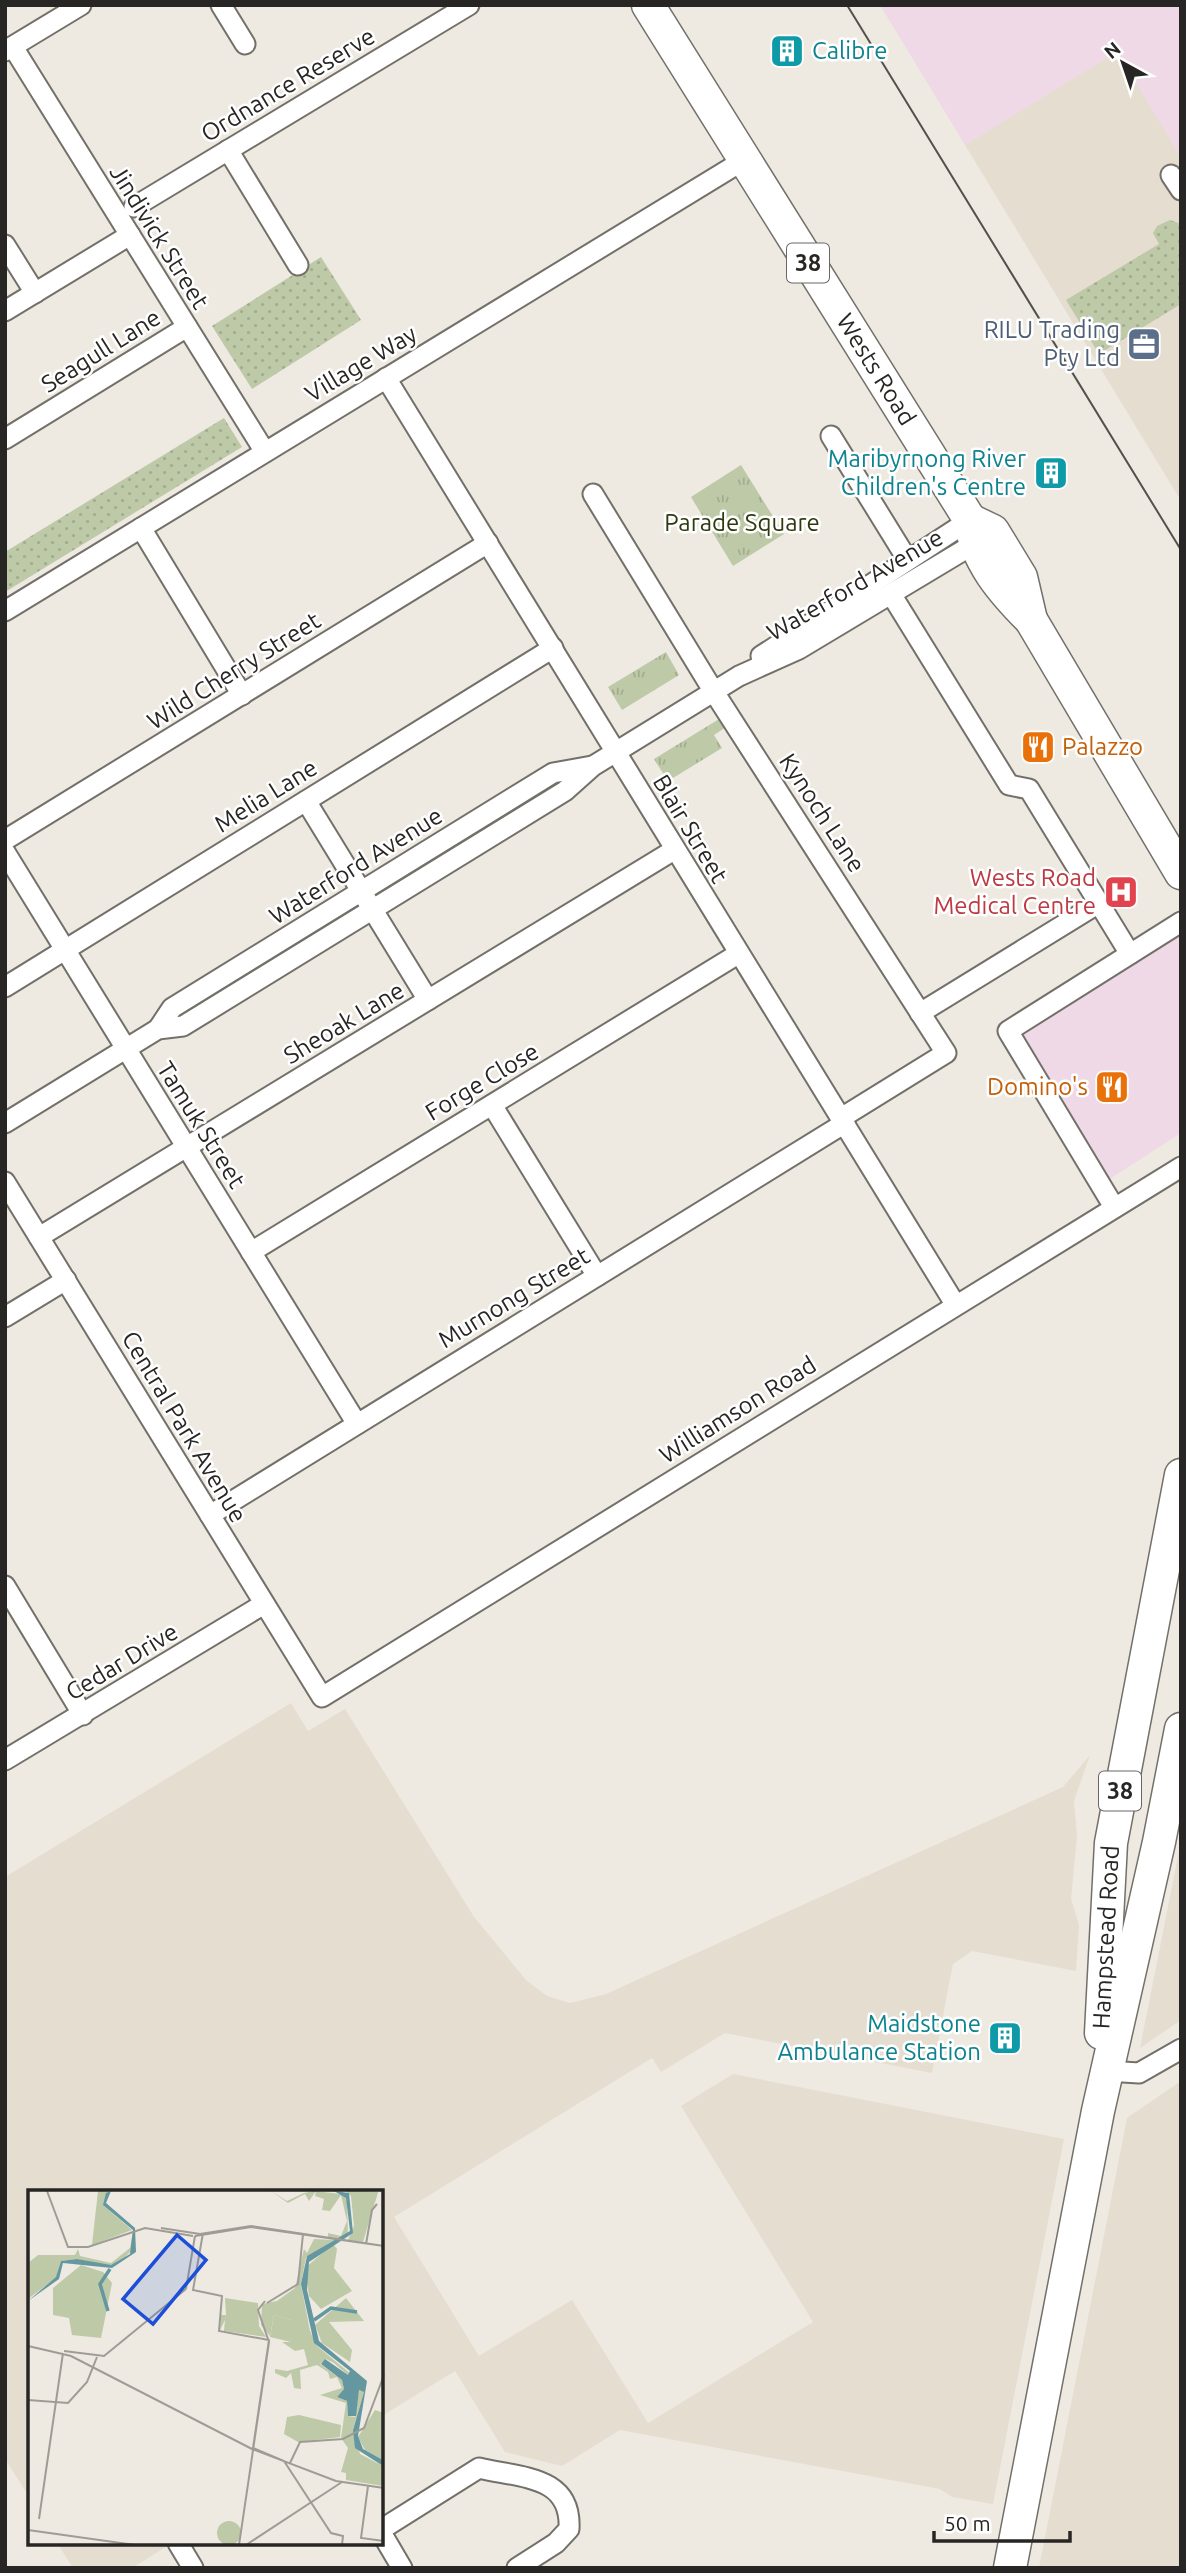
<svg xmlns="http://www.w3.org/2000/svg" width="1186" height="2573" font-family="Ubuntu,sans-serif">
<style>
.commercial{fill:#efd9e7}
.built{fill:#e5ddd0}
.grass{fill:url(#grass-dots)}
.park{fill:url(#park-tufts)}
.lines{fill:none;stroke-linecap:round;stroke-linejoin:round}
.minor-casing{stroke:#737069;stroke-width:23}
.primary-casing{stroke:#737069;stroke-width:35}
.minor{stroke:#fff;stroke-width:19}
.primary{stroke:#fff;stroke-width:32}
.tram{stroke:#53514e;stroke-width:2}
.labels{text-anchor:middle;stroke-width:5;stroke-linejoin:round;paint-order:stroke}
.shield{fill:#fff;stroke:#686766;stroke-width:2}
.shield-label{font-size:23px;font-weight:bold;fill:#282624}
.culture-label{font-size:24px;fill:#0d838f;stroke:#fff;text-anchor:end}
.street-label{font-size:24px;fill:#282624;stroke:#fff}
.service-label{font-size:24px;fill:#4e5e75;stroke:#fff;text-anchor:end}
.park-label{font-size:24px;fill:#2e3a0e;stroke:#fff}
.food-label{font-size:24px;fill:#c56008;stroke:#fff;text-anchor:start}
.health-label{font-size:24px;fill:#be3a42;stroke:#fff;text-anchor:end}
.inset-river{fill:none;stroke:#6597a0;stroke-width:3.5}
.inset-road{fill:none;stroke:#9f9c96;stroke-width:2}
.view{fill:#1d4ed8;fill-opacity:0.15;stroke:#1d4ed8;stroke-width:3.5}
.inset-edge{fill:none;stroke:#282624;stroke-width:3.5}
</style>
<defs>
<pattern id="grass-dots" width="8" height="8" patternUnits="userSpaceOnUse" patternTransform="scale(1.75)"><rect width="8" height="8" fill="#bdc9a7"/><path d="M2 2h.1M6 6h.1" fill="none" stroke="#a2ac90" stroke-width="1.8" stroke-linecap="round"/></pattern>
<pattern id="park-tufts" width="24" height="20" patternUnits="userSpaceOnUse" patternTransform="scale(1.75)"><rect width="24" height="20" fill="#bdc9a7"/><path d="M3 7l-1-3M5 7V3M7 7l1-3M15 17l-1-3M17 17v-4M19 17l1-3" fill="none" stroke="#a2ac90"/></pattern>
</defs>
<rect width="100%" height="100%" fill="#eeeae2"/>
<g class="commercial">
<polygon points="880,5 1181,5 1181,157 1117,53 965,145"/>
<polygon points="1181,933 1181,1133 1105,1182 1015,1035"/>
</g>
<g class="built">
<polygon points="1117,52 1181,157 1181,501 965,145"/>
<polygon points="291,1703 308,1731 345,1709 474,1917 526,1980 547,1996 570,2003 606,1994 1063,1787 1090,1755 1074,1801 1077,1836 1071,1899 1079,1925 1076,1971 972,1951 953,1964 932,2073 725,2033 661,2072 652,2058 394,2217 479,2356 572,2300 648,2423 813,2322 681,2106 733,2074 1064,2139 993,2504 952,2497 940,2489 620,2430 562,2466 505,2452 455,2371 382,2416 382,2192 30,2192 30,2498 5,2459 5,1877"/>
<polygon points="1181,1841 1181,2020 1140,2048"/>
<polygon points="1181,2081 1181,2568 1039,2568 1127,2118"/>
<polygon points="57,2543 172,2543 132,2568 73,2568"/>
</g>
<g class="grass">
<polygon points="1170,220 1181,224 1181,304 1099,354 1066,300 1159,244 1153,233 1157,226"/>
<polygon points="321,257 361,320 252,389 212,326"/>
<polygon points="224,418 242,447 5,592 5,552"/>
</g>
<g class="park">
<polygon points="741,465 784,534 733,566 691,497"/>
<polygon points="666,652 679,675 622,710 608,687"/>
<polygon points="724,716 729,725 714,735 722,748 668,781 654,759"/>
</g>
<g class="lines">
<g class="minor-casing">
<g id="minor">
<polyline points="221,5 245,44"/>
<polyline points="13,47 265,452"/>
<polyline points="5,51 81,5"/>
<polyline points="228,150 298,265"/>
<polyline points="1171,175 1181,190"/>
<polyline points="134,207 469,5"/>
<polyline points="5,245 35,293"/>
<polyline points="5,311 130,235"/>
<polyline points="386,378 955,1304"/>
<polyline points="831,436 907,559"/>
<polyline points="5,439 187,327"/>
<polyline points="593,494 714,692 946,1053 841,1118"/>
<polyline points="141,528 242,695"/>
<polyline points="891,594 1009,785 1029,789 1130,954"/>
<polyline points="5,611 744,160"/>
<polyline points="761,656 970,520"/>
<polyline points="306,801 428,1000"/>
<polyline points="5,840 488,543"/>
<polyline points="5,852 357,1424"/>
<polyline points="5,987 553,648"/>
<polyline points="920,1013 1099,903"/>
<polyline points="158,1029 172,1008 553,773 592,766"/>
<polyline points="492,1105 597,1276"/>
<polyline points="5,1123 158,1029 183,1026 565,791 593,766 739,676 799,649 984,538"/>
<polyline points="5,1182 322,1697 1181,1167"/>
<polyline points="1114,1207 1008,1031 1181,922"/>
<polyline points="39,1237 674,850"/>
<polyline points="251,1252 738,954"/>
<polyline points="5,1317 66,1280"/>
<polyline points="210,1515 845,1123"/>
<polyline points="5,1586 83,1715"/>
<polyline points="5,1760 264,1604"/>
<polyline points="1107,2071 1139,2073 1181,2049"/>
<path d="M382 2529 479 2468C520 2478 572 2475 569 2529L556 2543 517 2568"/>
<polyline points="382,2534 402,2568"/>
<polyline points="178,2543 193,2568"/>
</g>
</g>
<g class="primary-casing">
<g id="primary">
<path id="s1" d="M648 5 970 520C976 561 1002 591 1031 620L1181 873"/>
<polyline points="970,520 993,531 1021,577 1031,620"/>
<path id="s2" d="M1101 2033 1111 1843 1181 1475"/>
<polyline points="1010,2568 1098,2111 1159,1842 1181,1729"/>
</g>
</g>
<use href="#minor" class="minor"/>
<use href="#primary" class="primary"/>
<polyline class="tram" points="847,5 1181,550"/>
</g>
<defs>
<g id="building-square" transform="scale(1.75)"><rect x="-9" y="-9" width="18" height="18" rx="4" fill="#0f9aa8" stroke="#fff"/><path d="M-4-6H4V6H1V3H-1V6H-4ZM-2.5-4.3h1.7v1.8h-1.7ZM.8-4.3h1.7v1.8H.8ZM-2.5-1h1.7V.8h-1.7ZM.8-1h1.7V.8H.8Z" fill="#fff"/></g>
<g id="office-square" transform="scale(1.75)"><rect x="-9" y="-9" width="18" height="18" rx="4" fill="#5c6f8a" stroke="#fff"/><path d="M-6-3h4V-5.5h4V-3h4V5H-6ZM-1-4.5V-3h2v-1.5ZM-6 0V1H6V0Z" fill="#fff"/></g>
<g id="restaurant-square" transform="scale(1.75)"><rect x="-9" y="-9" width="18" height="18" rx="4" fill="#e8710a" stroke="#fff"/><path d="M-5-6h1v4h1v-4h1v4h1v-4h1v5L-1.5 .5V6h-2V.5L-5-1ZM5-6V6H3V1.5H1.5Q1.5-4 5-6Z" fill="#fff"/></g>
<g id="hospital-square" transform="scale(1.75)"><rect x="-9" y="-9" width="18" height="18" rx="4" fill="#e0444e" stroke="#fff"/><path d="M-5-5h3v3.5h4V-5h3V5h-3V1.5h-4V5h-3Z" fill="#fff"/></g>
</defs>
<g fill-rule="evenodd">
<use href="#building-square" x="787" y="51"/>
<use href="#office-square" x="1144" y="344"/>
<use href="#building-square" x="1051" y="473"/>
<use href="#restaurant-square" x="1038" y="747"/>
<use href="#hospital-square" x="1121" y="892"/>
<use href="#restaurant-square" x="1112" y="1087"/>
<use href="#building-square" x="1005" y="2038"/>
</g>
<g class="labels">
<g class="shield">
<rect x="787" y="243.5" width="42" height="39" rx="5"/>
<rect x="1099" y="1771.5" width="42" height="39" rx="5"/>
</g>
<g class="shield-label">
<text x="808" y="271">38</text>
<text x="1120" y="1799">38</text>
</g>
<g class="culture-label">
<text x="812" y="59" text-anchor="start">Calibre</text>
<text x="1026" y="467">Maribyrnong River<tspan x="1026" dy="28">Children's Centre</tspan></text>
<text x="981" y="2032">Maidstone<tspan x="981" dy="28">Ambulance Station</tspan></text>
</g>
<g class="street-label">
<text transform="translate(288 85) rotate(-31)" y="8">Ordnance Reserve</text>
<text transform="translate(159 237) rotate(58)" y="8">Jindivick Street</text>
<text transform="translate(101 351) rotate(-32)" y="8">Seagull Lane</text>
<text transform="translate(361 364) rotate(-31)" y="8">Village Way</text>
<text dy="8" stroke="none"><textPath href="#s1" startOffset="430">Wests Road</textPath></text>
<text transform="translate(855 585) rotate(-30)" y="8">Waterford Avenue</text>
<text transform="translate(234 671) rotate(-32)" y="8">Wild Cherry Street</text>
<text transform="translate(266 796) rotate(-32)" y="8">Melia Lane</text>
<text transform="translate(822 813) rotate(57)" y="8">Kynoch Lane</text>
<text transform="translate(690 829) rotate(59)" y="8">Blair Street</text>
<text transform="translate(356 866) rotate(-32)" y="8">Waterford Avenue</text>
<text transform="translate(344 1023) rotate(-31)" y="8">Sheoak Lane</text>
<text transform="translate(482 1082) rotate(-31)" y="8">Forge Close</text>
<text transform="translate(201 1125) rotate(58)" y="8">Tamuk Street</text>
<text transform="translate(514 1298) rotate(-31)" y="8">Murnong Street</text>
<text transform="translate(738 1410) rotate(-32)" y="8">Williamson Road</text>
<text transform="translate(184 1427) rotate(59)" y="8">Central Park Avenue</text>
<text transform="translate(122 1662) rotate(-31)" y="8">Cedar Drive</text>
<text dy="8" stroke="none"><textPath href="#s2" startOffset="96">Hampstead Road</textPath></text>
</g>
<g class="service-label">
<text x="1120" y="338">RILU Trading<tspan x="1120" dy="28">Pty Ltd</tspan></text>
</g>
<g class="park-label">
<text x="742" y="531">Parade Square</text>
</g>
<g class="food-label">
<text x="1062" y="755">Palazzo</text>
<text x="1088" y="1095" text-anchor="end">Domino's</text>
</g>
<g class="health-label">
<text x="1096" y="886">Wests Road<tspan x="1096" dy="28">Medical Centre</tspan></text>
</g>
</g>
<g transform="translate(28 2190)">
<rect width="355" height="355" fill="#eeeae2"/>
<path d="M53 75 75 82 84 93 73 148 44 145 41 128 25 125V98ZM318 108 336 131 301 132 324 160 322 172 294 153 287 135ZM246 125 263 130V152L242 147Z" fill="#bdc9a7"/>
<path d="M70 1H80L76 16 104 40 64 55ZM243 1 259 11 276 3 286 1 313 4 317 6 319 12 320 45 309 48 300 47V43L313 46 319 31 313 5 302 21 294 20 296 9 287 6 288 1 281 11 277 4 260 13ZM318 1 350 2 335 52 320 50 326 36 323 6ZM105 41V59L94 70 82 76 49 69 33 71 28 88 0 109V73L10 65H47L50 59 52 66 83 73 102 58ZM286 49 306 50 278 67 273 94 282 141 289 156 335 194 336 199 306 173 298 169 292 174 314 190 316 199 309 207 319 211 320 226 327 227 331 200 336 202 325 239 332 264 355 276V296L318 290V283L313 282 320 258 313 248 318 213 292 205 314 198 309 187 302 189 300 182 289 175 272 180 273 199 266 198 263 183 258 188 247 183V179L259 181 280 175 276 159 267 161 254 152H263V130L246 125 242 146 233 135 234 114 249 111 267 98 276 59 279 63ZM305 54 309 59 306 78 324 101 293 119 281 106 277 78ZM271 225 313 235 312 247 270 252 256 244 259 227Z" fill="#bdc9a7"/>
<path d="M328 1 350 2 347 12 339 16 340 31 330 20 335 14 334 8 328 7ZM291 80 297 85 305 82 313 96 306 98 305 90 297 98 292 89 284 93ZM197 108 230 113 231 136 238 147 196 141 197 130 192 140 193 125H198ZM347 220 356 223 355 270 337 260 330 247ZM189 343a12 12 0 1 1 24 0a12 12 0 1 1-24 0Z" fill="#bdc9a7"/>
<path d="M83 1 78 13 107 38 108 62 84 78 35 73 31 89 0 111 28 87 33 71 49 69 83 75 102 64 105 40 75 15 78 3ZM306 1 321 3 325 43 281 72 279 100 291 151 339 191 330 246 335 259 355 270V276L327 258 325 240 336 202 331 200 328 226H320L319 211 309 207 316 199 314 190 293 174 297 169 320 185 322 181 286 153 273 94 279 66 322 41 318 8Z" fill="#6597a0"/>
<path class="inset-river" d="M80 121 72 94 82 79M286 130 303 118 329 122"/>
<path class="inset-road" d="M19 1 40 57H60L117 38 165 46M133 38 172 44 223 36 356 56M175 43 165 100 194 106 191 141 241 150 225 258 256 271 303 343 315 346 314 355M167 46 223 37 356 56M338 54 344 20 349 14M158 99 167 46M239 113 270 94 275 44M0 156 43 166 224 259 308 291 356 298M36 161 76 166 158 99M0 210 40 213 59 192 69 167M262 273 272 252 315 249 336 238 356 185M340 296 333 348 356 351M11 329 35 163M0 340 107 355M211 355 241 152 230 120 237 111M218 355 314 292"/>
<path class="view" d="M149 45 178 70 125 134 95 109Z"/>
<rect width="355" height="355" class="inset-edge"/>
</g>
<rect width="1186" height="2573" fill="none" stroke="#282624" stroke-width="14"/>
<g transform="translate(1123 63) rotate(320)" stroke="#ffffff" stroke-width="5" paint-order="stroke">
<path d="M0-5L12 26L0 18L-12 26Z" fill="#282624"/>
<text y="-10" font-size="19" font-weight="bold" text-anchor="middle" fill="#282624">N</text>
</g>
<path d="M934 2531v10h136v-10" fill="none" stroke="#282624" stroke-width="3.5"/>
<text x="944" y="2531" font-size="21" fill="#282624" stroke="#ffffff" stroke-width="5" paint-order="stroke">50 m</text>
</svg>
